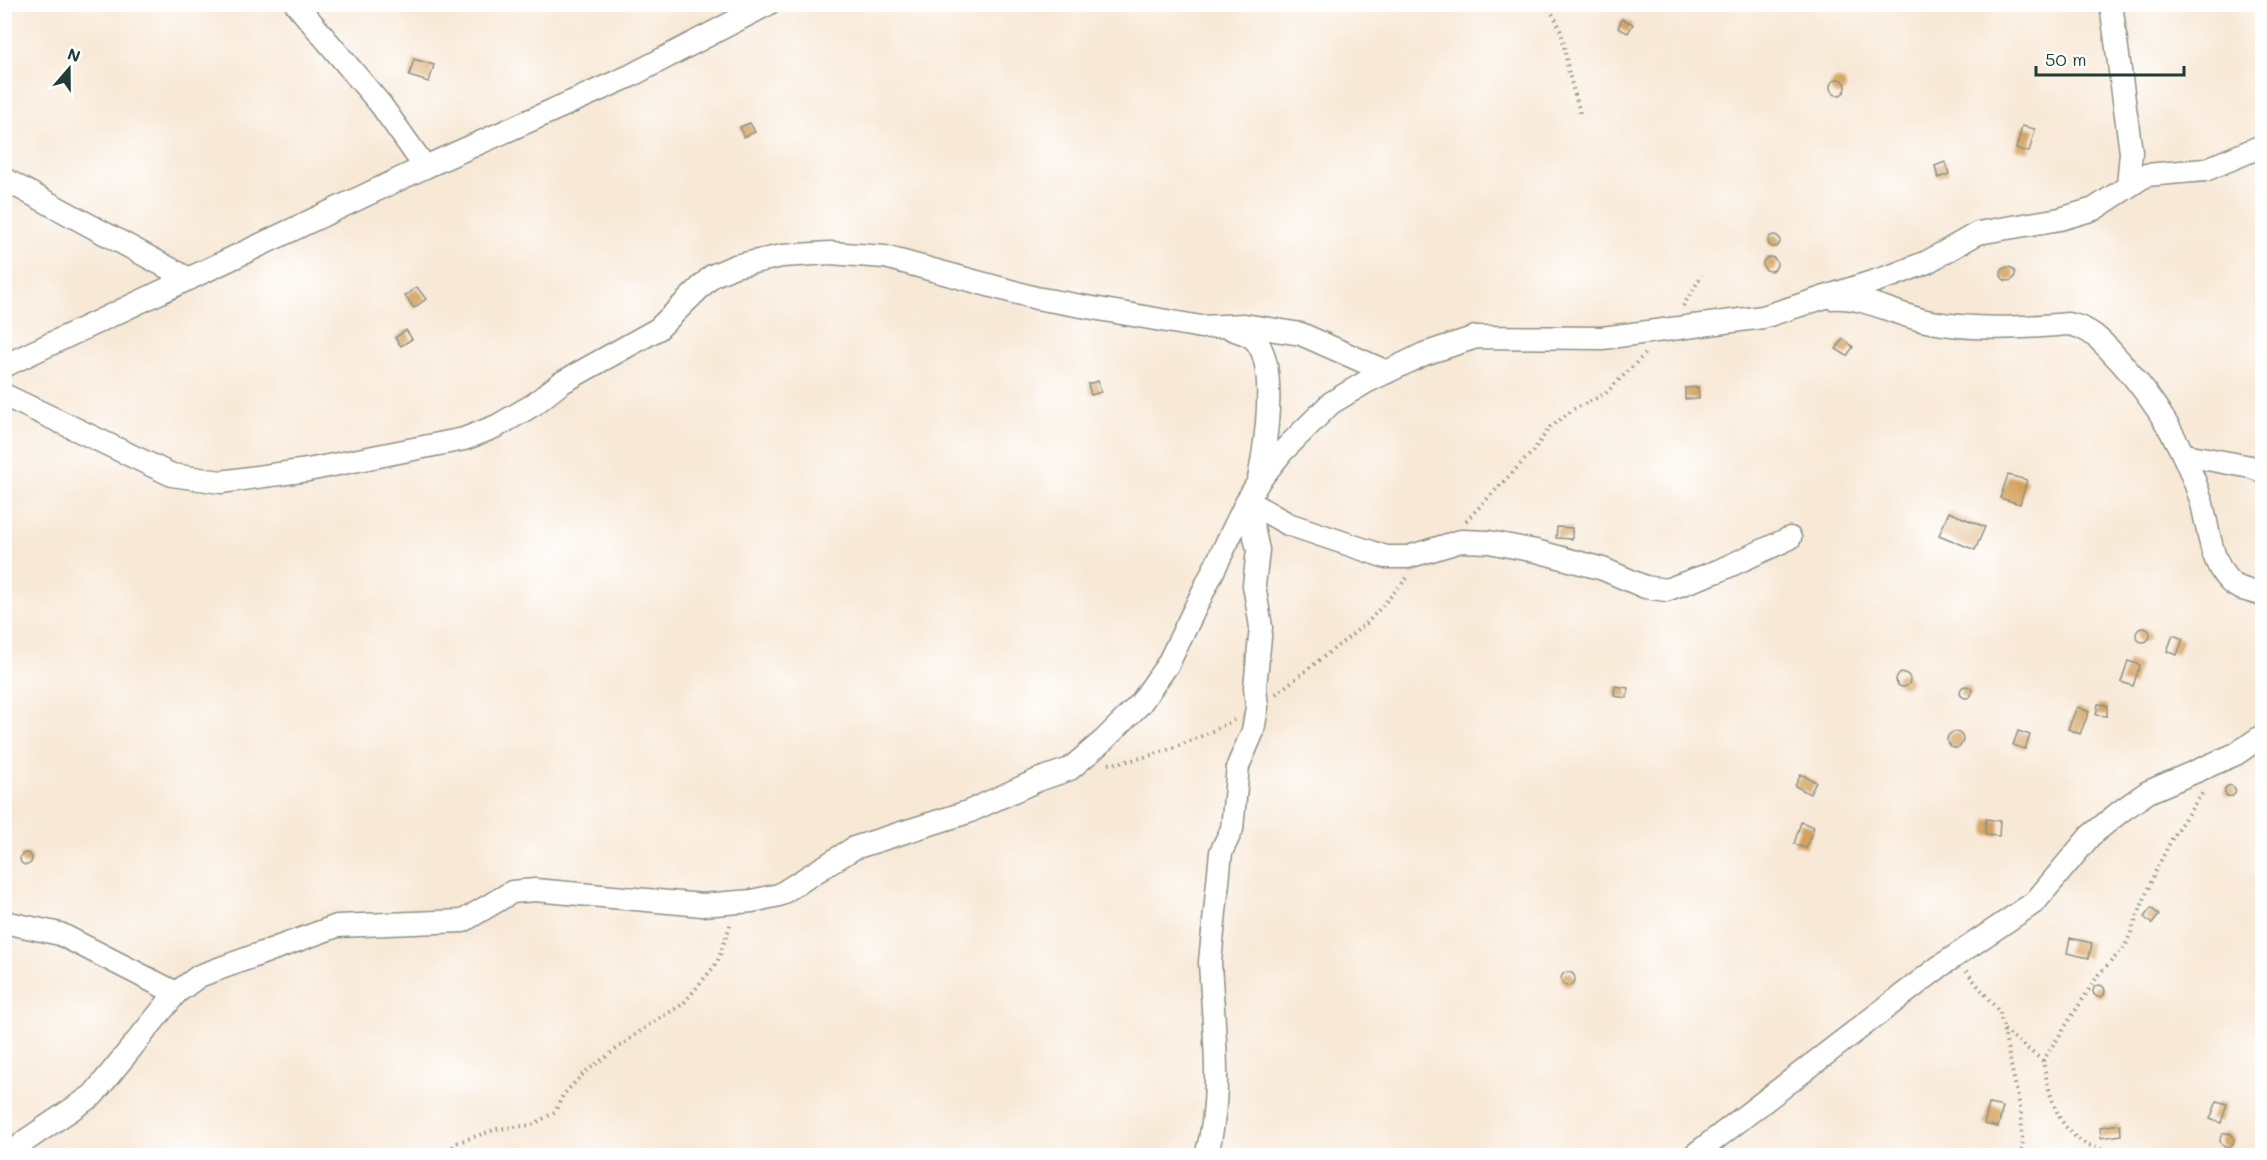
<svg xmlns="http://www.w3.org/2000/svg" width="2267" height="1160" font-family="Mali,sans-serif">
<style>
.building{fill:#d4a15c}
.lines{fill:none;stroke-linecap:round;stroke-linejoin:round}
.minor-casing{stroke:#8c9285;stroke-width:25}
.path{stroke:#8c9285;stroke-width:4;stroke-dasharray:1.5 4.5;stroke-linecap:butt}
.minor{stroke:#fff;stroke-width:22}
</style>
<rect width="100%" height="100%" fill="#fff"/>
<filter id="ink" filterUnits="userSpaceOnUse"><feTurbulence type="fractalNoise" baseFrequency=".0167" numOctaves="2"/><feDisplacementMap in="SourceGraphic" scale="12" xChannelSelector="R" yChannelSelector="G"/><feConvolveMatrix kernelMatrix="1 2 1 2 8 2 1 2 1" color-interpolation-filters="sRGB"/></filter>
<filter id="wash" filterUnits="userSpaceOnUse"><feTurbulence type="fractalNoise" baseFrequency=".008" numOctaves="4" result="noise"/><feDisplacementMap in="SourceGraphic" scale="24" xChannelSelector="R" yChannelSelector="G"/><feGaussianBlur stdDeviation="1.35" result="paint"/><feColorMatrix in="noise" values="0 0 0 0 0 0 0 0 0 0 0 0 0 0 0 0 0 1.4 0 .05"/><feComposite in="paint" operator="in"/></filter>
<g filter="url(#wash)">
<rect width="100%" height="100%" fill="#f8e8d6"/>
<g id="blocks">
<g class="building">
<polygon points="1622,19 1633,24 1628,33 1618,28"/>
<polygon points="414,59 434,65 429,82 409,76"/>
<circle cx="1838" cy="87" r="8"/>
<polygon points="750,123 755,132 744,137 740,127"/>
<polygon points="2022,126 2035,129 2029,152 2016,149"/>
<polygon points="1945,162 1949,174 1938,178 1935,166"/>
<circle cx="1774" cy="241" r="6"/>
<circle cx="1770" cy="264" r="7"/>
<circle cx="2008" cy="274" r="7"/>
<polygon points="417,287 426,299 414,308 405,296"/>
<polygon points="406,330 412,339 401,346 395,338"/>
<polygon points="1843,339 1853,347 1847,356 1836,349"/>
<polygon points="1098,381 1101,392 1091,395 1088,384"/>
<polygon points="1698,387 1699,399 1685,399 1685,388"/>
<polygon points="2008,475 2027,480 2020,504 2000,498"/>
<polygon points="1949,512 1985,527 1975,550 1939,535"/>
<polygon points="1557,527 1572,528 1572,539 1556,538"/>
<circle cx="2143" cy="635" r="7"/>
<polygon points="2173,635 2183,639 2177,655 2167,651"/>
<polygon points="2128,661 2140,665 2133,686 2121,682"/>
<circle cx="1903" cy="680" r="7"/>
<circle cx="1966" cy="692" r="6"/>
<polygon points="1615,686 1628,688 1627,698 1614,696"/>
<polygon points="2098,704 2107,705 2107,716 2096,715"/>
<polygon points="2077,707 2089,712 2080,734 2068,729"/>
<polygon points="2018,731 2030,735 2025,749 2013,745"/>
<circle cx="1955" cy="740" r="8"/>
<polygon points="1801,774 1816,782 1810,794 1795,786"/>
<circle cx="2230" cy="791" r="5.5"/>
<polygon points="1986,819 2000,821 1999,836 1985,835"/>
<polygon points="1801,822 1814,827 1806,848 1794,844"/>
<circle cx="26" cy="859" r="6"/>
<polygon points="2151,908 2159,915 2152,924 2144,917"/>
<polygon points="2070,938 2092,943 2089,958 2067,953"/>
<circle cx="1568" cy="979" r="7"/>
<circle cx="2099" cy="991" r="6"/>
<polygon points="2217,1101 2227,1104 2221,1123 2210,1119"/>
<polygon points="1989,1104 2003,1107 1998,1127 1984,1124"/>
<polygon points="2120,1124 2121,1135 2101,1138 2100,1127"/>
<circle cx="2227" cy="1140" r="7"/>
</g>
</g>
</g>
<g filter="url(#ink)">
<use href="#blocks" fill-opacity="0" stroke="#8c9285" stroke-width="1.5"/>
<g class="lines">
<g class="minor-casing">
<g id="minor">
<polyline points="296,4 381,105 425,167"/>
<polyline points="2111,4 2131,152 2128,186"/>
<polyline points="4,179 189,279"/>
<path d="M1832 298C1865 296 1894 314 1926 321 1974 331 2020 328 2068 324 2092 328 2103 343 2119 360 2156 401 2184 446 2201 500 2208 525 2210 561 2229 581 2238 590 2251 591 2262 594"/>
<path d="M1232 329C1240 332 1250 334 1256 341 1278 367 1265 448 1259 479"/>
<polyline points="4,366 425,167 630,76 768,4"/>
<polyline points="4,395 172,475 221,482 308,470 464,439 497,426 533,405 561,383 658,329 712,276 735,266 782,256 830,253 885,257 1036,298 1201,327 1244,325 1301,334 1387,372"/>
<polyline points="2185,455 2251,467 2262,471"/>
<polyline points="4,922 60,934 176,993"/>
<polyline points="12,1156 25,1141 93,1095 176,993 199,976 337,926 463,921 512,892 535,890 702,905 752,901 779,895 854,848 968,812 1038,780 1070,769 1104,740 1140,704 1168,664 1247,501 1259,481 1282,452 1331,403 1366,382 1424,354 1476,337 1602,338 1763,317 1894,275 1927,262 1978,233 2060,219 2094,209 2146,175 2205,170 2262,146"/>
<path d="M1206 1156C1224 1095 1213 1025 1210 962L1221 852 1232 829 1238 766 1253 731 1257 707 1255 687 1261 627 1254 585 1258 550 1247 501 1288 524 1386 557H1408L1461 541 1489 542 1536 551 1603 569 1645 587 1666 590 1718 571 1790 538"/>
<polyline points="1693,1156 1939,967 2035,902 2090,836 2121,811 2148,792 2236,754 2262,736"/>
</g>
</g>
<g class="path">
<path d="M1545 4C1564 26 1563 43 1568 69 1571 84 1577 99 1580 114"/>
<polyline points="1683,306 1702,275"/>
<polyline points="1466,521 1534,450 1550,427 1574,409 1605,394 1645,354"/>
<polyline points="1276,694 1367,623 1407,578"/>
<path d="M1109 764C1152 759 1196 740 1234 720"/>
<polyline points="1966,971 2000,1013 2021,1112 2023,1156"/>
<path d="M2004 1030 2043 1061C2050 1098 2058 1138 2100 1149 2111 1151 2125 1149 2137 1149"/>
<polyline points="2043,1061 2099,974 2125,947 2155,872 2176,831 2204,791"/>
<polyline points="445,1156 456,1143 497,1129 532,1125 555,1112 563,1095 584,1073 650,1024 683,1004 717,963 731,923"/>
</g>
<use href="#minor" class="minor"/>
</g>
</g>
<rect width="2267" height="1160" fill="none" stroke="#fff" stroke-width="24"/>
<g transform="translate(69 69) rotate(20)" stroke="#ffffff" stroke-width="4.5" paint-order="stroke">
<path d="M0-4.5L10 22L0 15L-10 22Z" fill="#1f3d34"/>
<text y="-9" font-size="16" font-weight="bold" text-anchor="middle" fill="#1f3d34">N</text>
</g>
<path d="M2036 66v9h148v-9" fill="none" stroke="#1f3d34" stroke-width="3"/>
<text x="2045" y="66" font-size="18" fill="#1f3d34" stroke="#ffffff" stroke-width="4.5" paint-order="stroke">50 m</text>
</svg>
